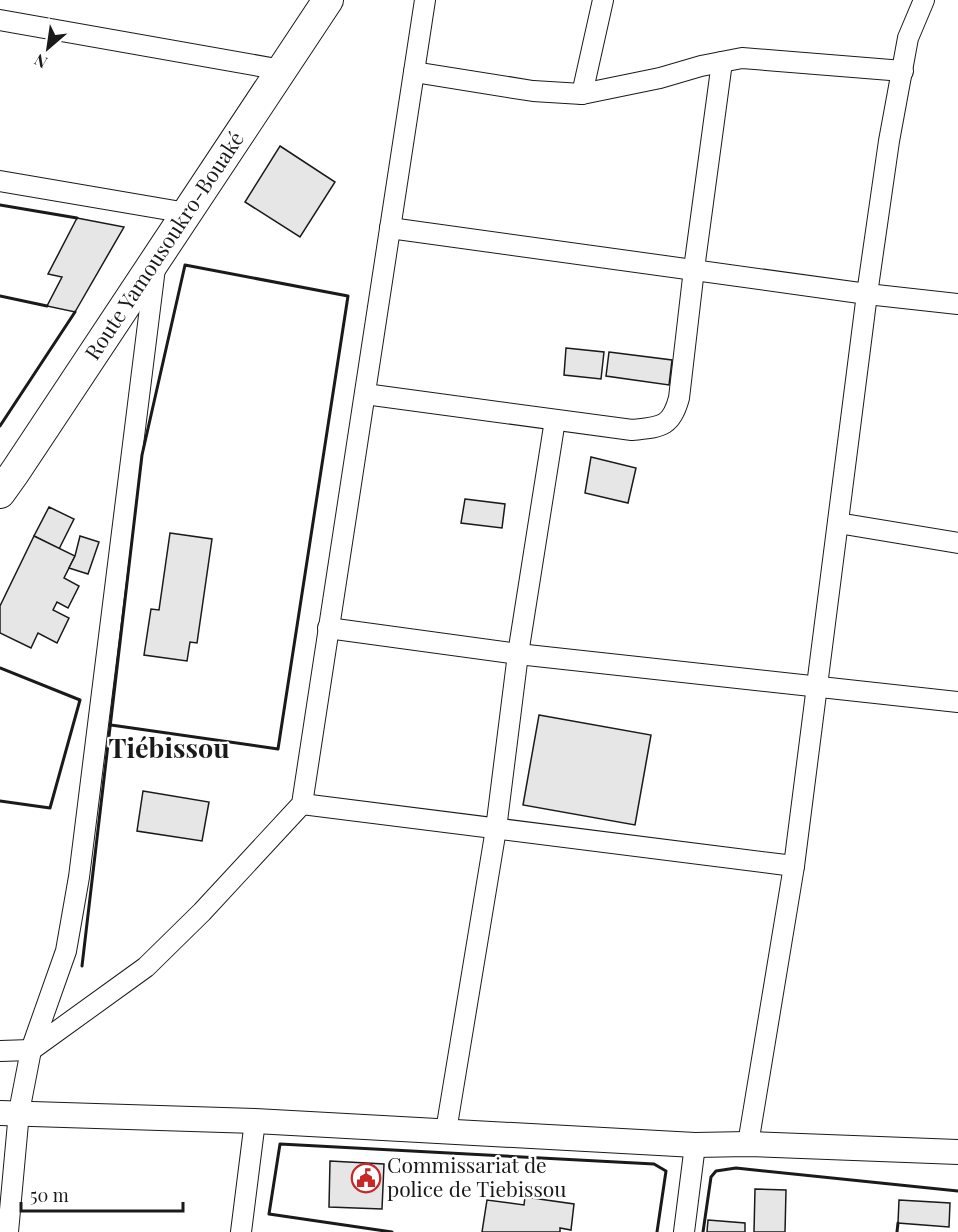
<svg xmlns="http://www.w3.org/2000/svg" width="958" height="1232" font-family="'Playfair Display',serif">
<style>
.building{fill:#e6e6e6;stroke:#1a1a1a;stroke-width:1.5}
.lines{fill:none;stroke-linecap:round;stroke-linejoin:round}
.minor-casing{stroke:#1a1a1a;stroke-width:22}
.tertiary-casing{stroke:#1a1a1a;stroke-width:26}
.primary-casing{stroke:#1a1a1a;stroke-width:32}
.minor{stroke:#fff;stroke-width:20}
.tertiary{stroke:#fff;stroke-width:24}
.primary{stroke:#fff;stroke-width:30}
.wall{stroke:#1a1a1a;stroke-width:3}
.labels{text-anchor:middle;stroke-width:4.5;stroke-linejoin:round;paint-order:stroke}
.street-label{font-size:21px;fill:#1a1a1a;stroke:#fff}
.poi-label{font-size:21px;fill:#1a1a1a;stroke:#fff;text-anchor:start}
.district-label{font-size:27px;font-weight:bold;fill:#1a1a1a;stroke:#fff}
</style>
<rect width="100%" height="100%" fill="#fff"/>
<g class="building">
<polygon points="280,146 335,182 300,237 245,202"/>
<polygon points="77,218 124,227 75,312 47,306 62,277 48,274"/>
<polygon points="566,348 604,352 601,379 564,375"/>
<polygon points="609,352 672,360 669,385 606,376"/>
<polygon points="591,457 636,468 628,503 585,493"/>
<polygon points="465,499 505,504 502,528 461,523"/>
<polygon points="49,507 74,519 59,549 34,536"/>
<polygon points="170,533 212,539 197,643 190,642 187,661 144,655 151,609 159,610"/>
<polygon points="34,536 75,556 64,578 79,586 68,608 57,602 53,610 69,618 57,643 38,633 31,648 0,633 0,606"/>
<polygon points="80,536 99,542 88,574 69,568 75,556"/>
<polygon points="539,715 651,735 635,825 523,805"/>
<polygon points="143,791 209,802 202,841 137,831"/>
<polygon points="330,1161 384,1164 382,1209 329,1207"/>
<polygon points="755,1189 786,1190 785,1232 754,1232"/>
<polygon points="525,1197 574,1204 571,1230 560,1228 560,1232 482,1232 487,1200 524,1205"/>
<polygon points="899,1200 950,1203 949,1227 898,1223"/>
<polygon points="708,1220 745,1223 745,1232 707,1232"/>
</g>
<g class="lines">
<g class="minor-casing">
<g id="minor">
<polyline points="0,20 282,70"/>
<polyline points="414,72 533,91 582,94 660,78 701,66 742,58 903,71"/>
<polyline points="582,94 603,0"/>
<polyline points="0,181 187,213"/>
<polyline points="390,228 867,294 958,304"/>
<path d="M365 394 632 430C660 427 671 428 679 398L694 269 722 62"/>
<polyline points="838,523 958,543"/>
<polyline points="328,628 518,654 958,702"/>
<polyline points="302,804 794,866"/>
<polyline points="0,1051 31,1050 146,967 202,912 302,804 425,0"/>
<polyline points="446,1131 496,829 518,654 555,420"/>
<polyline points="748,1144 794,866 867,294 889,141 908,38 924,0"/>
<polyline points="8,1232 19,1112 31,1050 66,951 79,877 155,268"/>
<polyline points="241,1232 255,1121"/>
<polyline points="684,1232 695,1145"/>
</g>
</g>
<g class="tertiary-casing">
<polyline id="tertiary" points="0,1113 255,1121 695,1145 748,1144 958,1152"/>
</g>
<g class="primary-casing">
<g id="primary">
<path id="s1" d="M0 493 15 472 328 0"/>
</g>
</g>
<use href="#minor" class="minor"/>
<use href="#tertiary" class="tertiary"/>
<use href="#primary" class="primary"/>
<g class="wall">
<polyline points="0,205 77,218"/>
<polyline points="0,296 47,306"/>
<polyline points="0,426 75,312"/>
<polyline points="0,668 80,700 50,808 0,801"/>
<polyline points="82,966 142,455 185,265 348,296 278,749 111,725"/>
<polyline points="392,1232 269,1214 280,1144 654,1164 666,1171 657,1232"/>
<polyline points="703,1232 711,1177 716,1171 736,1168 958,1191"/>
<polyline points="897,1232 898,1223"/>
</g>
</g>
<defs>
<g id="civic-ring" transform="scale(1.5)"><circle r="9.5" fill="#fff" stroke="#c62828" stroke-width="1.5"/><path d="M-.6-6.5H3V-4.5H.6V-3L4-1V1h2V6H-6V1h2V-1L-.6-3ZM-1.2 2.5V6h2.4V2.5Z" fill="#c62828"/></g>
</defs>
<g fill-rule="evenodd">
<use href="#civic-ring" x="366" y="1178"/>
</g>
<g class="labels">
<g class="street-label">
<text dy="7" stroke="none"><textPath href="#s1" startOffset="297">Route Yamousoukro-Bouaké</textPath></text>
</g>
<g class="poi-label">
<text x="387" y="1173">Commissariat de<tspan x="387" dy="24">police de Tiebissou</tspan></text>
</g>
<g class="district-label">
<text x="169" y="758">Tiébissou</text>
</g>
</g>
<g transform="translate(48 48) rotate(209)" stroke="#ffffff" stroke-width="4.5" paint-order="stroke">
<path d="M0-4.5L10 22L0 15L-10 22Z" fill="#1a1a1a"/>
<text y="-9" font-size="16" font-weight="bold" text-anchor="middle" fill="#1a1a1a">N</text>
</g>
<path d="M21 1202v9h162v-9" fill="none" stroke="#1a1a1a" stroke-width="3"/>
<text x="30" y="1202" font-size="18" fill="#1a1a1a" stroke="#ffffff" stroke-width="4.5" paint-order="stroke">50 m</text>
</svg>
